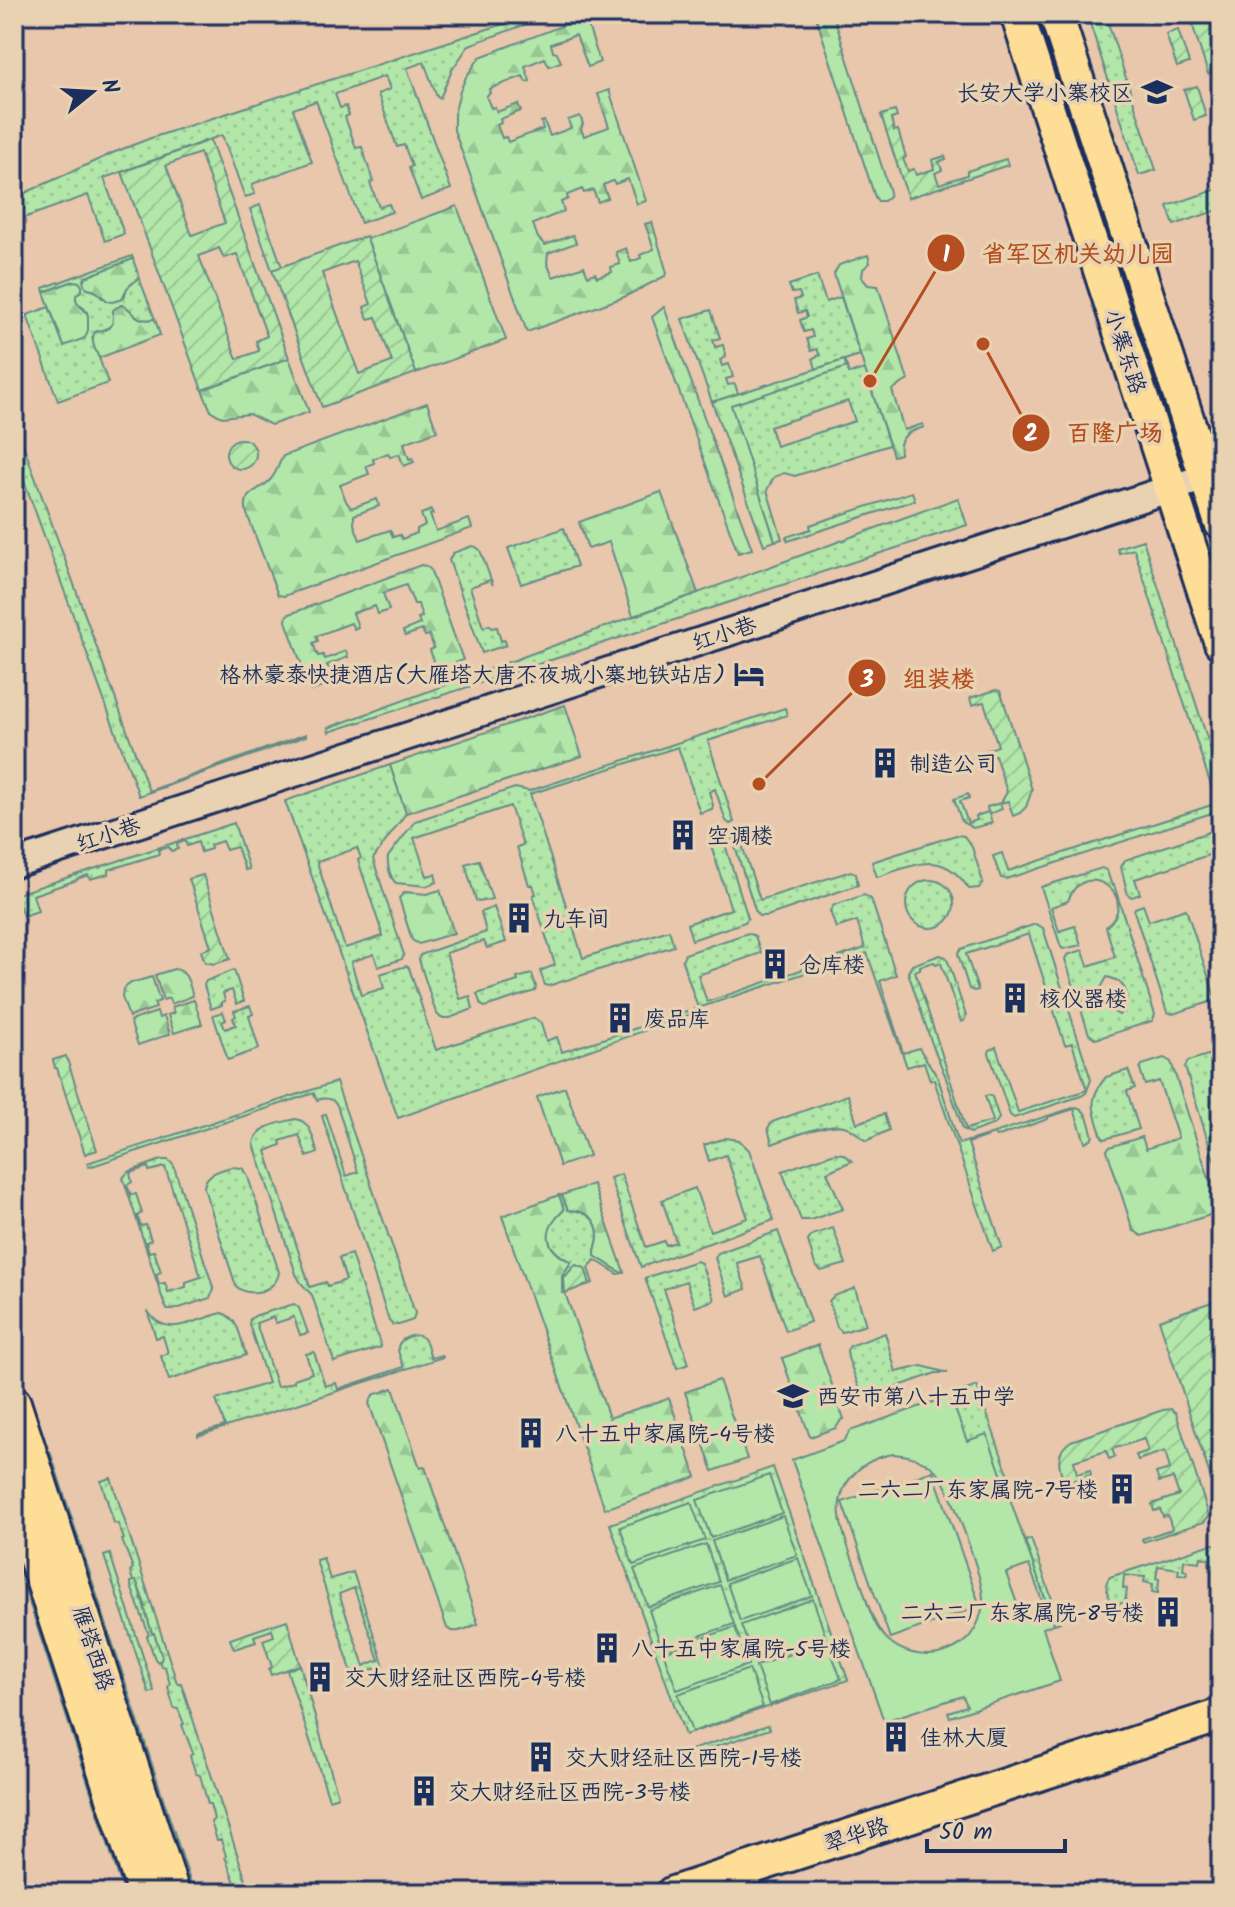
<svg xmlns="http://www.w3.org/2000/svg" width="1235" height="1907" font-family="Kalam,'LXGW WenKai TC',sans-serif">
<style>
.grass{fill:url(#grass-dots);stroke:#668b84;stroke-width:2;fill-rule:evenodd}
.forest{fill:url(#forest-firs);stroke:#668b84;stroke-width:2}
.garden{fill:url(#garden-furrows);stroke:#668b84;stroke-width:2;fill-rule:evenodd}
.pitch{fill:#b2e7a9;stroke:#668b84;stroke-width:2;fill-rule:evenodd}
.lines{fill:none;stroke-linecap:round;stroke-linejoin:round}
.minor-casing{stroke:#1b2f5e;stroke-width:32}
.major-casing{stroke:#1b2f5e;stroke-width:38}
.minor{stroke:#e9d2b2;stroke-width:26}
.major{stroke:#fedd96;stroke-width:32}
.labels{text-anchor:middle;stroke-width:7;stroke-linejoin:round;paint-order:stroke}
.poi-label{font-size:22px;fill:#1b2f5e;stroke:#e9d2b2;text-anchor:start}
.street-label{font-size:22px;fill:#1b2f5e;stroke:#e9d2b2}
.leader{fill:none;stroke:#b54e20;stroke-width:3}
.callout-dot{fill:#b54e20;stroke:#e9d2b2;stroke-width:3}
.mark-label{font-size:24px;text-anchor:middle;font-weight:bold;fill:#fff}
.callout-label{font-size:24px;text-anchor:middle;font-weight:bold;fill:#b54e20;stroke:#e9d2b2;stroke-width:7;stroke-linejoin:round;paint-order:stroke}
</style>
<defs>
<pattern id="grass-dots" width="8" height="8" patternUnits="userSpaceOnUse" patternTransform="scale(2)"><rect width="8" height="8" fill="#b2e7a9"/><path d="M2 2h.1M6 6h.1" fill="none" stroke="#98c694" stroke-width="1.8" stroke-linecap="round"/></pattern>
<pattern id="forest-firs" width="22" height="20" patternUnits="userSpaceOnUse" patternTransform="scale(2)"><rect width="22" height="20" fill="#b2e7a9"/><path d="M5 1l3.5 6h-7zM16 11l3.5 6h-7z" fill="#98c694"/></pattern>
<pattern id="garden-furrows" width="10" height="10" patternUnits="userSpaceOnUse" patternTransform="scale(2)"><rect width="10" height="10" fill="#b2e7a9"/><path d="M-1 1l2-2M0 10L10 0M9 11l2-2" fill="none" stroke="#98c694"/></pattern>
</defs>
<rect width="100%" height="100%" fill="#e8c7ac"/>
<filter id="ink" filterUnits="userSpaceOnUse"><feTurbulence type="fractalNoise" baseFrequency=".0125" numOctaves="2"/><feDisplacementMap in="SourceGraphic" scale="16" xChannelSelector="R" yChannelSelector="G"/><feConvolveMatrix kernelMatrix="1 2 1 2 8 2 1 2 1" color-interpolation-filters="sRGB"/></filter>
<g filter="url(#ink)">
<g class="grass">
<polygon points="534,14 554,14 469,45 452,70 440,98 437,97 424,62 407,68 451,189 421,200 409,168 412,166 404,145 397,147 378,94 390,89 385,76 335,94 340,108 346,106 349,115 345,117 356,148 362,147 373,181 370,183 379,207 389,204 392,212 361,223 316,101 293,109 312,162 252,184 255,194 245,197 222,135 104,178 124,234 105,241 88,195 18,220 16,215 14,216 14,198 115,152 151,138"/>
<polygon points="1087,14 1105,14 1156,170 1139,175"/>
<polygon points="1221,188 1221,209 1174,225 1167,206"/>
<polygon points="260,205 282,267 272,270 250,209"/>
<path d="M132 256 133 259 86 277 87 289 96 291 102 298H124L127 288 139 278 155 319C131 323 136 309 121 305 114 319 115 329 97 331L92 338 108 383 58 401 27 315 49 307 64 346 87 312 76 301V295L82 290 74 281 44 292 43 288Z"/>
<polygon points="817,276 826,302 841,297 860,355 816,369 813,358 820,355 817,349 811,351 807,339 813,337 811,330 804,332 800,320 807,317 805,311 798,313 794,300 801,298 799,292 792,293 789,285"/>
<polygon points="711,310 720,338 713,340 715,347 723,345 726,357 720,360 722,366 729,364 733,377 726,379 728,385 735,384 738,394 712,402 682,319"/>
<path d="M847 367 849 374 865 369 889 445 795 476 784 473 774 477 767 490 782 539 775 541 730 405ZM848 401 855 421 776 446 770 427Z"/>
<polygon points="20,436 149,791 306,734 306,736 139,796 14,453 14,438"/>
<polygon points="912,492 915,500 788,541 786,537 811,529 810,525"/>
<polygon points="958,498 967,525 329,732 328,728"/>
<polygon points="564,528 577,566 521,584 508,548"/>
<polygon points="1143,540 1221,781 1221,785 1212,789 1134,549 1119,553 1117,548"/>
<polygon points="472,546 476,547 480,550 493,585 490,580 470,587 483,627 490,625 492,628 497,627 501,641 505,640 506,645 482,653 449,560 453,553"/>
<path d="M785 708 787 715 708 741 734 822 730 824 726 821 715 789 709 792 713 805 712 809 700 813 678 747 530 794 583 958 669 930 674 946 548 986 545 985 540 971 555 965 533 895 536 894 533 885H529L517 847 523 845 510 806 414 838 427 876 435 874 437 882 426 886 396 883C390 878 387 865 388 857L415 821 515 788 529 791Z"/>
<path d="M390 765 406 813 373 859 404 955 402 959 378 967 374 954 351 962 361 995 384 988 380 974 406 966 409 968 436 1050 534 1018 541 1023 546 1041 557 1037 562 1052 696 1009 697 1012 398 1118 285 801ZM357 848 361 858 358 860 383 936 345 948 317 862Z"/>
<polygon points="968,794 969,798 960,801 968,823 977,820 976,816 988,812 987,807 1000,803 1002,809 989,814 992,823 973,828 962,822 954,799"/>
<polygon points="1221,802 1221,810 1006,879 1001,878 993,856 1002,853 1008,871"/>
<polygon points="234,823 249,869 245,870 237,847 226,850 222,841 210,845 211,849 201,852 198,842 187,846 185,841 177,844 178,849 171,851 169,847 158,850 159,854 108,870 108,874 90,879 88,875 77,879 77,880 33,895 38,911 23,916 16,895 14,895"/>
<polygon points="1221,828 1221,851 1135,879 1140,894 1132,897 1128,895 1121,867 1125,860"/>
<polygon points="738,833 760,900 851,871 856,874 858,885 767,916 759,916 756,913 732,837 732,835"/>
<path d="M956 835 964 836 972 847 983 882 979 888 969 889C942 848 916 865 877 877L872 862Z"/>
<polygon points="721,836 723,838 748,918 745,922 692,940 687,924 731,909 709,839"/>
<polygon points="479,860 492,899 479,902 476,900 465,864"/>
<path d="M1102 868 1107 871 1112 886 1114 885 1155 1015 1152 1021 1096 1039 1089 1034 1082 1013 1083 1009 1103 1002 1110 1010 1119 1015C1133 999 1127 981 1107 977L1102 986 1101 996 1079 1002 1065 959 1067 955 1083 950 1088 966 1115 957 1106 927C1143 897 1083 855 1068 901L1051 907 1059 931 1075 926 1081 945 1063 949 1061 947 1041 887Z"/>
<circle cx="930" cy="904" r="24"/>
<path d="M864 895 871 899 896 975 880 981 903 1053 919 1048 938 1078 959 1144 1076 1107C1088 1109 1089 1125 1093 1136L1091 1139 1085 1142 1074 1109 1048 1117V1119L996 1137 994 1134 968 1143 1002 1247 993 1251 934 1080H930L924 1062 907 1067 867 953 698 1008 682 960 685 954 748 933 755 936 761 953 698 975 707 1002 865 948 857 921 836 928 830 911 834 905Z"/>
<polygon points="1143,905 1149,921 1186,909 1216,1000 1173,1014 1167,1012 1134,911 1135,908"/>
<polygon points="494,907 506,942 487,948 484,941 446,953 460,999 470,996 473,1009 450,1018 441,1018 436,1013 419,960 420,955 486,932 481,912"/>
<polygon points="1036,924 1043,928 1091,1080 1086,1093 1081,1096 1014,1118 1010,1115 1008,1109 989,1053 990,1050 996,1047 1018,1112 1087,1090 1072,1043 1065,1045 1029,934 966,954 978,990 974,991 969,989 958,954 961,949"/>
<polygon points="234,970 244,1001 237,1004 232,990 223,993 225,1001 222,1002 222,1005 211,1009 204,985 206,981"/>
<polygon points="532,974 536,987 535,991 485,1007 481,1005 477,994 518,981 517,978"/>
<polygon points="250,1006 253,1014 249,1016 259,1049 228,1060 213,1015 223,1012 226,1020 222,1022 225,1029 236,1025 233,1018 236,1016 234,1011"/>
<polygon points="1221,1051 1221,1110 1212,1114 1219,1134 1221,1134 1221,1165 1216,1164 1211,1151 1185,1067 1188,1061"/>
<path d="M1128 1070 1135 1088 1127 1091 1139 1129 1105 1139 1102 1137C1094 1111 1086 1101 1106 1077Z"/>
<path d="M336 1082 415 1313 413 1320 399 1325H393L389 1321 322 1116 326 1114 346 1176 358 1172 337 1105C332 1098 326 1097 317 1100L314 1093 89 1167 87 1163Z"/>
<path d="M848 1095 857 1123 884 1114 889 1130 866 1141C860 1136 852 1128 844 1126 828 1122 788 1138 772 1144L768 1128 772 1122Z"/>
<path d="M296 1119C312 1122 313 1140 318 1153L307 1157 299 1135 280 1141 281 1145 266 1151 310 1287 326 1282 328 1286 346 1280 339 1258 351 1254 381 1347 334 1362 312 1295 301 1283 296 1274 254 1144C257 1125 280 1123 296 1119Z"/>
<polygon points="726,1138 739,1140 749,1150 774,1220 641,1267 610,1178 621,1174 646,1247 664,1241 666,1245 676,1242 662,1200 695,1188 710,1231 748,1218 726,1155 709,1161 704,1145"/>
<polygon points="835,1153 843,1154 852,1161 827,1172 843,1209 810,1220 801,1220 782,1171"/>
<path d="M161 1160H168L173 1164 214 1290 210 1298 173 1310H168L165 1306 123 1178 128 1172ZM148 1167 149 1171 165 1167 201 1277 186 1282V1287L168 1292 165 1283 159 1284 156 1274 161 1272 154 1251 149 1252 146 1242 151 1240 146 1225 141 1226 137 1216 142 1213 136 1194 131 1195 127 1185 132 1182 130 1173Z"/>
<path d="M231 1167 242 1168 247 1174 279 1272C277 1291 249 1299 236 1286L204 1188C205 1173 219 1171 231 1167Z"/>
<path d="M559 1195H562L568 1210C584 1210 599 1218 598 1237 598 1244 594 1248 595 1256L622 1273 618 1274 595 1260 588 1268 593 1283 590 1284 584 1268 575 1265 563 1285 565 1293 562 1294C560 1277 564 1276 571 1262 546 1249 538 1231 564 1210Z"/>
<polygon points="833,1228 846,1264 821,1271 815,1265 808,1241 812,1235"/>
<polygon points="778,1231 810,1322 786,1331 760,1256 737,1263 746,1289 728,1296 715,1258 718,1253"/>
<polygon points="696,1261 701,1263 714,1300 695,1307 686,1281 664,1289 689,1364 677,1368 645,1278"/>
<polygon points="855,1288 866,1325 842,1332 837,1327 829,1301 834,1296"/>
<path d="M294 1304 299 1308 308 1333 300 1335 294 1317 276 1323 273 1317 256 1323 277 1387 294 1382V1379L312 1373 306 1354 314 1352 325 1386 336 1383 338 1389 404 1367C402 1362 398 1354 398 1348 398 1338 418 1331 424 1339 428 1343 429 1353 431 1358L442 1355 443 1357 198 1436V1434L225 1426 216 1400 268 1383 249 1324 250 1319 257 1315Z"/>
<path d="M147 1310C166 1341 195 1319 222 1313 239 1318 241 1340 246 1355L169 1380 161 1356 168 1353 163 1336 156 1338Z"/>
<polygon points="885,1333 896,1372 922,1366 948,1373 936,1373 868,1397 862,1395 848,1358 847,1350 850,1346"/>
<polygon points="977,1386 1016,1496 1010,1498 967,1442 950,1396"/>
<polygon points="50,1451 194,1893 181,1893 39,1455"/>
<polygon points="773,1467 848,1680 685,1735 610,1524"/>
<polygon points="111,1478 177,1683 181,1683 250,1893 234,1893 233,1888 236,1885 225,1857 226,1856 221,1840 217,1840 211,1822 214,1819 210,1804 208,1804 200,1775 196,1774 190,1756 193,1753 182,1725 184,1724 178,1709 174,1708 168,1687 170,1684 165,1667 161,1666 159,1661 161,1660 144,1608 146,1607 137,1583 133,1581 130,1571 133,1568 122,1540 124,1539 118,1524 114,1523 101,1481"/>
<polygon points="14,1517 136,1893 124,1893 14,1556"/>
<polygon points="1031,1539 1060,1622 1054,1624 1025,1541"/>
<path d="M1212 1544 1218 1545 1221 1551V1577H1218L1219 1567 1209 1565V1559L1201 1557 1200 1562 1184 1560 1183 1570 1187 1571V1575L1178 1574 1179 1569 1158 1566 1156 1578 1159 1579 1158 1593 1152 1592 1153 1584 1144 1582 1145 1577 1124 1575 1123 1588 1127 1589 1125 1602 1112 1606C1109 1597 1102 1585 1110 1577Z"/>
<polygon points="110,1554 154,1691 149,1693 104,1556"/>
<path d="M323 1558 330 1579 353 1572 384 1666 358 1674 351 1670 316 1560ZM354 1588 379 1660 364 1666 339 1594Z"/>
<polygon points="300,1665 338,1796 329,1799 287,1670"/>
<polygon points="768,1725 770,1729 656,1766 654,1762"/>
</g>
<g class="forest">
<polygon points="815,14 833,14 890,192 889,197 884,201 878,201 875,197"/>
<polygon points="577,20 584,22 588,26 600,62 588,67 576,35 551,44 553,52 557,53 561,62 549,66 545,58 525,66 530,81 526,82 523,76 489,89 490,93 486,96 491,108 495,107 497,112 518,104 521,111 500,119 501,123 497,125 502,138 506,137 508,142 543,129 541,122 544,121 550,136 571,128 568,120 580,116 583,124 581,129 584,136 609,127 598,94 609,90 646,201 637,204 628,179 615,184 613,181 603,185 608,198 598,202 593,190 584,193 582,189 567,195 568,199 561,202 564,211 533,224 538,238 545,245 573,235 576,243 548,253 547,263 553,277 584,266 588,276 595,273 597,277 612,272 611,267 620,264 616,252 626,248 631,262 641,258 640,255 654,249 645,224 652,222 667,273 665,276 624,297 527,332 454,130 454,115 460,91 466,77 480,57"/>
<polygon points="457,206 506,340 416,373 367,239"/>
<path d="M868 255 870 263 863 269 862 278 868 285 878 286 908 380 892 390 904 430 923 424 924 427C909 432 897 436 900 454L893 456 834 274 839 265Z"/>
<path d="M133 259 139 277 127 288 122 299C106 305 109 301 98 293 90 286 87 294 83 281L86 277Z"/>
<path d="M74 281 79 282 82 286V290L76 295C74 305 84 307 88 315V330L85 338 64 346 44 292Z"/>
<path d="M121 305C136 309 131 323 155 319L160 335 99 358C95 349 90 341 95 332 113 328 113 329 113 310Z"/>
<polygon points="664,307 752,549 738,553 652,317"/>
<polygon points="289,358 309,412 271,425 249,414 222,417 211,411 202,390"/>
<polygon points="844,360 847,367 731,405 775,541 764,545 712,402"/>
<path d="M427 403 437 431 404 443 409 459 412 458 414 462 404 466 399 454 390 457 388 453 373 459 374 463 366 466 369 474 340 485 346 501 351 508 377 499 379 506 354 515V524L360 540 390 530 393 537 400 535 402 539 417 533V529L425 525 421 514 431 510 433 514 430 515 436 531 469 519 472 528 284 596 278 595 247 514C241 490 259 493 271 479 277 472 279 463 283 456Z"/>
<polygon points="661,492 698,593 633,616 609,542 588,549 579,522"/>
<polygon points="421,565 426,566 430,569 463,660 437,670 430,650 434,648 429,635 425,636 422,630 405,636 403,631 420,624 418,618 422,617 418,604 414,604 406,585 383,593 389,610 378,614 375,606 353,613 358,627 354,629 351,623 316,636 318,641 313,643 318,656 323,655 325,659 346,651 348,657 327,665 329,670 323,672 328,685 311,691 286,621 287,615"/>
<polygon points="565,705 582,756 406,813 390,765"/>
<polygon points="440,890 454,933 419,944 412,940 399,898 405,892 427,894"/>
<path d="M174 969C188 970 189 985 193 996L171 1004 169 998 163 1000 155 975Z"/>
<polygon points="152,977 160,1001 154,1003 156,1008 129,1017 122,997 123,989 131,983"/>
<polygon points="194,1000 202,1024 174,1033 168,1015 174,1013 172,1007"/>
<polygon points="157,1012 159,1018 164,1016 170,1034 138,1045 130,1021"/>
<polygon points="1164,1058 1171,1062 1215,1197 1216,1207 1213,1213 1207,1216 1142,1236 1133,1230 1107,1150 1109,1147 1142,1137 1146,1149 1178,1138 1159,1081 1145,1085 1140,1069 1142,1065"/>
<polygon points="565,1087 589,1156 560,1166 537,1097"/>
<path d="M593 1184 624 1272 622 1273 595 1256C594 1248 598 1244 598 1237 599 1218 584 1210 568 1210L562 1195Z"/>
<path d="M559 1195 564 1210C541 1231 544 1249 571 1262L562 1276V1293H565L609 1418 669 1398 696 1477 605 1509 502 1216Z"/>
<polygon points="818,1345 844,1419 841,1420 836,1428 810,1437 782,1358"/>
<polygon points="719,1380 747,1459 713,1471 685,1392"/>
<path d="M393 1388 420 1468 425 1467 478 1624C469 1627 455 1636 447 1628L369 1403 373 1395Z"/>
</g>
<g class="garden">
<polygon points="1028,14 1038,14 1178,446 1170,449"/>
<polygon points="1189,14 1221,14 1221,69 1208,74"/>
<polygon points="1178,30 1189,63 1177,67 1166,34"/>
<polygon points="1197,86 1206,116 1194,120 1184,90"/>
<polygon points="895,111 897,117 891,119 894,131 898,130 906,157 903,159 908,171 914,169 916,175 934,169 932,160 945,156 946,159 939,162 942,170 935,173 939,184 967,175 967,171 1006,159 1008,165 908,198 881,115"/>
<path d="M210 140 289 358 202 390 122 172ZM200 153 225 223 192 235 166 165ZM219 248 224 258 237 254 267 336 256 341 259 351 237 359 199 256Z"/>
<path d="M366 236 416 373 322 407 272 270ZM355 261 371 304 364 307 368 319 376 317 392 362 359 374 322 273Z"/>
<circle cx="241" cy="454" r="15"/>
<polygon points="996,690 1000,691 1003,699 1032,790 1026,807 1020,813 1013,816 1008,801 1001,803 1007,792 995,755 989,757 987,750 998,746 984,702 972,705 970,698"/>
<polygon points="203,875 230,959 214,964 205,962 201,951 211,947 189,879"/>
<polygon points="940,955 946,957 949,964 966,1016 964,1021 961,1022 941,963 936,964 934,962 920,966 920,969 915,971 966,1129 993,1121 985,1096 989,1095 992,1097 999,1118 995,1124 970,1133 963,1129 945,1075 932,1044 908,972 912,965"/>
<polygon points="66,1056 97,1150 85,1154 57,1068 55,1068 53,1060"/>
<polygon points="575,1265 585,1268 590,1284 565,1293 564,1278"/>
<polygon points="1221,1299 1221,1509 1159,1320"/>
<path d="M1171 1409 1176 1413 1209 1516 1204 1522 1143 1542 1142 1539 1172 1529 1168 1516 1163 1517 1160 1509 1154 1511 1152 1504 1179 1495 1173 1478 1159 1482 1156 1473 1170 1469 1165 1451 1138 1460 1136 1455 1148 1451 1144 1439 1112 1449 1115 1457 1109 1459 1106 1451 1074 1461 1077 1474 1090 1470 1091 1475 1064 1483C1059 1467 1054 1452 1071 1441L1163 1410Z"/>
<polygon points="135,1581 137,1582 152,1634 154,1633 162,1657 161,1660 158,1662 155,1659 147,1636 149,1635 131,1586 131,1582"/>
<polygon points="287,1620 300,1665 271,1675 269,1669 272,1667 263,1640 274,1636 272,1630 254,1636 256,1642 234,1649 230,1639"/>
</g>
<g class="pitch">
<path d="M950 1396 967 1441 987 1434 1054 1624 1043 1628 1060 1681 950 1717 948 1712 967 1706 963 1696 884 1721 792 1460 844 1441 850 1431ZM893 1454C910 1455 925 1459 937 1472 950 1486 985 1583 983 1602 982 1614 978 1626 970 1636 946 1663 901 1661 880 1631 869 1615 865 1593 858 1574 852 1556 842 1536 840 1516 836 1483 862 1459 893 1454ZM1029 1565 1046 1612 1023 1620 1006 1573Z"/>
<polygon points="933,1471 980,1606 890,1638 842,1502"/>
<polygon points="769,1475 782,1513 711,1538 697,1500"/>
<polygon points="691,1502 705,1540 633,1565 620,1527"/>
<polygon points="783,1516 797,1555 725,1580 712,1541"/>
<polygon points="706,1544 719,1582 648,1607 634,1569"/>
<polygon points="798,1558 812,1596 740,1621 727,1583"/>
<polygon points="720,1585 734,1624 662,1649 649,1610"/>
<polygon points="813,1599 826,1638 755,1663 741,1625"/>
<polygon points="735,1627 748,1665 677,1690 663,1652"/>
<polygon points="827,1641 841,1679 770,1705 756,1666"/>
<polygon points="749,1669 763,1707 692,1732 678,1694"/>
</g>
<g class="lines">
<g class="minor-casing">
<polyline id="minor" points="14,864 1206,477"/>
</g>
<g class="major-casing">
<g id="major">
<polyline points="1017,14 1221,643"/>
<polyline points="1056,14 1221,523"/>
<polyline points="14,1403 173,1893"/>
<polyline points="14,1493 144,1893"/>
<polyline points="673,1893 1221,1715"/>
</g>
</g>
<use href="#minor" class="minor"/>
<use href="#major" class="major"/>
</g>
</g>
<defs>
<g id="university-bare" transform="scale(2.4)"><path d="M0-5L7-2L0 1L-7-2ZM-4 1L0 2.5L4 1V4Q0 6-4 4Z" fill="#1b2f5e" stroke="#e9d2b2" stroke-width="2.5" paint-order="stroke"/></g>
<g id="hotel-bare" transform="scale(2.4)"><path d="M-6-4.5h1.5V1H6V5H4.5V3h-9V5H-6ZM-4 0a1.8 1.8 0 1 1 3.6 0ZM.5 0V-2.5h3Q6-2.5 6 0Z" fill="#1b2f5e" stroke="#e9d2b2" stroke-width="2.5" paint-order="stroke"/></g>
<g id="building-bare" transform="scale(2.4)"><path d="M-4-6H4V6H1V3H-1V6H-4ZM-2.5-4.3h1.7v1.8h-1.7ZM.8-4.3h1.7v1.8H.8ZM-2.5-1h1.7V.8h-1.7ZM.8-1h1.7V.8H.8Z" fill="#1b2f5e" stroke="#e9d2b2" stroke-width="2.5" paint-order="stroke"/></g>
<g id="school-bare" transform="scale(2.4)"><path d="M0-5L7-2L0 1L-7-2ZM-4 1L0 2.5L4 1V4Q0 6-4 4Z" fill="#1b2f5e" stroke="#e9d2b2" stroke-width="2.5" paint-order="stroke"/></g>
</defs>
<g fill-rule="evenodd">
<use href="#university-bare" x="1157" y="92"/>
<use href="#hotel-bare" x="749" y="674"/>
<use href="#building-bare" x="885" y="763"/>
<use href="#building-bare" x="683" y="835"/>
<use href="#building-bare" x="519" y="918"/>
<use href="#building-bare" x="775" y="964"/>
<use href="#building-bare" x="1015" y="998"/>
<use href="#building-bare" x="620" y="1018"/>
<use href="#school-bare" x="793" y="1396"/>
<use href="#building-bare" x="531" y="1433"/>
<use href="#building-bare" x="1122" y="1489"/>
<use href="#building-bare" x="1168" y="1612"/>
<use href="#building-bare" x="607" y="1648"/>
<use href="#building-bare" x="320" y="1677"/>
<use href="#building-bare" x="896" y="1737"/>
<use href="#building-bare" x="541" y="1757"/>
<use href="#building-bare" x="424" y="1791"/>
</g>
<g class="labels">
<g class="poi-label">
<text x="1133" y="100" text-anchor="end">长安大学小寨校区</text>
<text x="725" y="682" text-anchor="end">格林豪泰快捷酒店(大雁塔大唐不夜城小寨地铁站店)</text>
<text x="909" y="771">制造公司</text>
<text x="707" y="843">空调楼</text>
<text x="543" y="926">九车间</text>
<text x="799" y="972">仓库楼</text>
<text x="1039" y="1006">核仪器楼</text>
<text x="644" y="1026">废品库</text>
<text x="817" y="1404">西安市第八十五中学</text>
<text x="555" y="1441">八十五中家属院-4号楼</text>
<text x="1098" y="1497" text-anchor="end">二六二厂东家属院-7号楼</text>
<text x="1144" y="1620" text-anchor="end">二六二厂东家属院-8号楼</text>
<text x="631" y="1656">八十五中家属院-5号楼</text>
<text x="344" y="1685">交大财经社区西院-4号楼</text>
<text x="920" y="1745">佳林大厦</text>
<text x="565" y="1765">交大财经社区西院-1号楼</text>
<text x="448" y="1799">交大财经社区西院-3号楼</text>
</g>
<g class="street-label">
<text transform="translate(1126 351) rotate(72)" y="8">小寨东路</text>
<text transform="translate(724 633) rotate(-18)" y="8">红小巷</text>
<text transform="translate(108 834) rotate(-18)" y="8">红小巷</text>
<text transform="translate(94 1648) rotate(72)" y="8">雁塔西路</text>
<text transform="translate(856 1834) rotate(-18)" y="8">翠华路</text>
</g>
</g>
<path class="leader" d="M870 381L946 253M983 344L1031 433M759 784L867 678"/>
<g class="callout-dot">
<circle cx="870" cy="381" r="8"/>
<circle cx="983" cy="344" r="8"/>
<circle cx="759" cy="784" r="8"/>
<circle cx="946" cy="253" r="20"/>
<circle cx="1031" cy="433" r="20"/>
<circle cx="867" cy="678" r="20"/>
</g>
<g class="mark-label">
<text x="946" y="262">1</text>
<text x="1031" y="441">2</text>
<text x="867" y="687">3</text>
</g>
<g class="callout-label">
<text x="1078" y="262">省军区机关幼儿园</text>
<text x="1115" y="441">百隆广场</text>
<text x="939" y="687">组装楼</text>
</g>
<rect width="1235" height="1907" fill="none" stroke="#e9d2b2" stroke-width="48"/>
<rect x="24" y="24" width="1187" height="1859" fill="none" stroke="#1b2f5e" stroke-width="3" filter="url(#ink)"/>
<g transform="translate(92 92) rotate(72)" stroke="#e9d2b2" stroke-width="6" paint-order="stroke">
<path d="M0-6L14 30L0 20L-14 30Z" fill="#1b2f5e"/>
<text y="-12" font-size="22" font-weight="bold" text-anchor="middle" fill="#1b2f5e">N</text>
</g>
<path d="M927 1839v12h138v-12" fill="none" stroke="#1b2f5e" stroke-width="4"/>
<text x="939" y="1839" font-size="24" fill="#1b2f5e" stroke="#e9d2b2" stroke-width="6" paint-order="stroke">50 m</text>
</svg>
